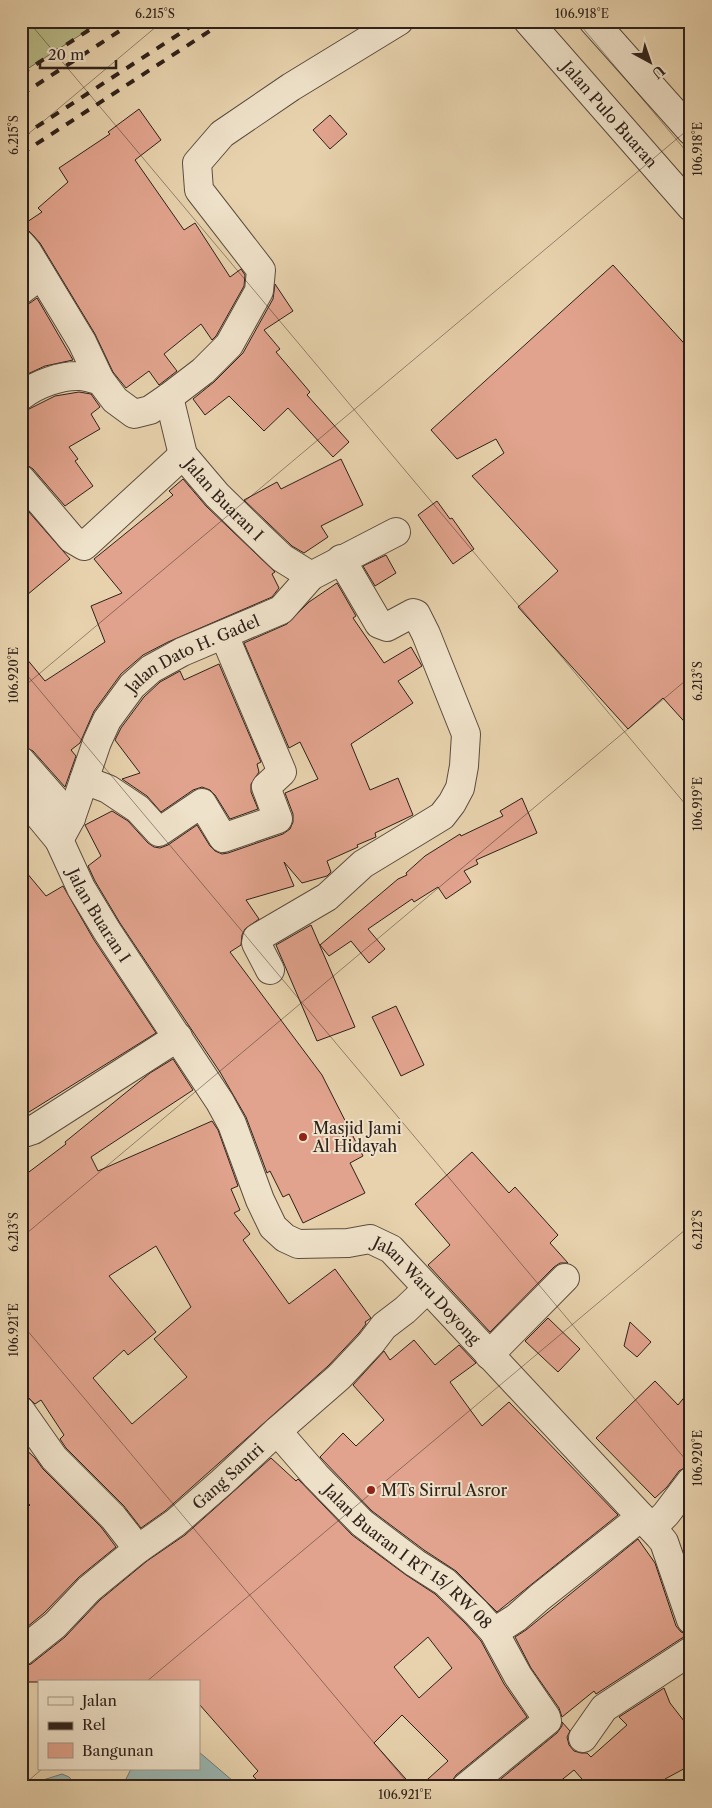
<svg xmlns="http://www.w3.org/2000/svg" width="712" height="1808" font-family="'Libre Caslon Text',serif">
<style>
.green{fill:#b8bb88;stroke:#736e51}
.water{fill:#98b6b2;stroke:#6e7a75}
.building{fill:#e1a38d;stroke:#2e211a;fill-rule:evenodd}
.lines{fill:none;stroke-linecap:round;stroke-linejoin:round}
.street-casing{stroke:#5c4d3f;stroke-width:30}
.street{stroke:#efe2ca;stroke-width:28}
.rail{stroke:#2e211a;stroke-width:4;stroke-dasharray:9 9;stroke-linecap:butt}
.ticks{fill:none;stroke:#2e211a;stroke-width:1;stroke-opacity:0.45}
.poi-dot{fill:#8f2418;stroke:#efe2ca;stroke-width:2}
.labels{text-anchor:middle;stroke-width:4;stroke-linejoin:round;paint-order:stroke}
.street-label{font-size:16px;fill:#2e211a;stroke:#efe2ca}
.poi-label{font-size:16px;fill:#2e211a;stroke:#efe2ca;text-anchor:start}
.neatline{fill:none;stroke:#2e211a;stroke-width:2}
.ticks-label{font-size:12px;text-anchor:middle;fill:#2e211a}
</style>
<rect width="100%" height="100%" fill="#e7d2ad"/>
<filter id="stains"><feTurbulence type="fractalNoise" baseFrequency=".004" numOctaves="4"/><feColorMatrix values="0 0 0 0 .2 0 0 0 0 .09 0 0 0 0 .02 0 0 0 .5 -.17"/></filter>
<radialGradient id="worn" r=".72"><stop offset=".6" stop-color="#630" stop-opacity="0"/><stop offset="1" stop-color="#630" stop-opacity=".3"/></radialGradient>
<polygon class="green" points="21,21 102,21 21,73"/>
<g class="water">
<polygon points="199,1752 240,1787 122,1787 131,1769 199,1769"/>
<polygon points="62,1774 69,1777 78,1787 21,1787"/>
</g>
<g class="building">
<polygon points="139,109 161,140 135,160 184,230 195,223 230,277 241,269 245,275 244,286 216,336 212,340 201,324 164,354 177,371 159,385 149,371 126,388 113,372 95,334 40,243 32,234 27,229 21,229 21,226 42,212 38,208 68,182 59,168 110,134 108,132"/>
<polygon points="330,115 347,134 330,149 313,130"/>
<polygon points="613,265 691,351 691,729 663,698 628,729 518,607 558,571 472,476 504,453 496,439 457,459 431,430"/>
<polygon points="275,284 293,311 264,330 280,349 276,352 310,392 307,395 349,442 333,457 288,408 264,431 229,396 205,415 193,399 214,382 243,353 273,299"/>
<polygon points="37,298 73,360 45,366 21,377 21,305 30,303"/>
<polygon points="79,392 91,394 100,407 91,414 100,429 69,447 78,459 75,461 93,486 65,506 33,469 27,465 21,464 21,411 29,409 55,396"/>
<polygon points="341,459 363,505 321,526 328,537 304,553 292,546 244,500 277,482 281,489"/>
<polygon points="183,479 206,506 275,572 272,574 279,588 272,597 168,642 143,655 121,674 94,711 80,743 71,750 76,756 65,787 33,751 21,745 21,652 45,681 105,642 91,606 122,593 94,559 173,495 169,491"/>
<polygon points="437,501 450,519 452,518 474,549 453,564 418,515"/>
<polygon points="21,503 70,559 21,600"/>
<polygon points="386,555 396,573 375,586 363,566"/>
<polygon points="337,583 356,616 353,618 384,663 411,647 422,666 398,681 413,703 351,744 370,790 398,778 413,815 375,833 376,837 357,845 358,847 327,861 331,872 327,876 302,883 284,862 294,886 246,900 259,919 245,929 242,935 241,945 230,952 322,1075 363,1156 350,1163 365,1193 303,1223 289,1194 283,1197 270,1171 267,1173 246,1117 220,1072 120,923 95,881 88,866 101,856 85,825 112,811 128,821 148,843 154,847 160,848 168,845 197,825 210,846 215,851 222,854 228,853 283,834 290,829 293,822 293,814 285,793 318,779 300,742 289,748 244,643 287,624 309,602"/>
<polygon points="219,664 261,762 257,764 259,772 251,784 251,792 258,809 230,819 215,795 210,790 202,787 193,790 161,812 147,796 122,779 140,773 115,740 121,728 144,697 160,682 180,671 184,680"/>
<polygon points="522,798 537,833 476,860 478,864 464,871 471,882 446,899 438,887 414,902 412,899 368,929 385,949 369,963 351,941 329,956 320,945 398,879 407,875 406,873 425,856 460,834 461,836 503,816 500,811"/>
<polygon points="21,866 46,896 63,886 94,940 156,1033 21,1117"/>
<polygon points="311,925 355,1027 317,1041 276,945"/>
<polygon points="396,1006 424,1065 401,1076 372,1017"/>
<path d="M173 1059 193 1090 91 1157 98 1171 212 1121 218 1130 238 1186 231 1189 240 1210 234 1213 250 1234 243 1240 289 1304 335 1269 371 1318 365 1322 366 1324 359 1333 328 1366 165 1511 141 1528 124 1506 66 1448 60 1439 64 1435 41 1400 35 1404 28 1397 21 1396V1178L66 1144 65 1142 150 1073ZM156 1246 191 1307 154 1339 187 1377 132 1424 93 1378 124 1350 128 1355 156 1332 109 1276Z"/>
<polygon points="472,1152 509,1193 515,1187 558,1235 550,1243 568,1263 560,1263 554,1267 490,1332 428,1265 450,1245 415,1204"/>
<polygon points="548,1318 580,1349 558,1372 525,1341"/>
<polygon points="630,1322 651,1342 637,1357 624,1346"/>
<polygon points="414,1340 435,1365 459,1345 476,1363 450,1382 482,1426 509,1402 618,1515 497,1612 456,1571 424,1550 372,1511 320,1457 343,1433 356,1446 384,1420 353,1385 384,1351 390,1360"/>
<polygon points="655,1381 678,1405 691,1389 691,1464 679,1471 667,1487 655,1498 596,1438"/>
<polygon points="21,1445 35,1458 43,1469 101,1527 116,1547 79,1577 44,1613 21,1632 21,1514 30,1505 21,1497"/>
<path d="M271 1458 296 1481 298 1479 352 1535 406 1575 435 1594 465 1623 481 1641 504 1684 527 1717 456 1775 452 1781 451 1787H419L448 1761 402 1715 374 1743 413 1787H264L253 1776 258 1771 199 1704V1682H21V1667L31 1664 65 1637 100 1600 147 1561 185 1535ZM428 1637 452 1668 419 1698 394 1667Z"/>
<polygon points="638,1539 655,1563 676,1626 681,1632 691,1635 682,1638 596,1694 594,1691 562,1717 559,1708 531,1668 515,1637 526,1630"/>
<polygon points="664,1688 670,1703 691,1730 691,1765 665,1779 673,1787 589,1787 574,1770 553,1787 491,1787 557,1733 562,1726 562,1722 570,1731 567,1737 569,1745 574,1751 581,1753 587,1753 591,1757 627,1725 619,1717"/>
</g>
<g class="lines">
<g class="street-casing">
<g id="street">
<path id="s1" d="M528 21 691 207"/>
<polyline points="593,21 691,131"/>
<path d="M21 244 27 251 82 342 100 380C94 379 87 377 80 376 61 375 37 384 21 396"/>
<polyline points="21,290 41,275"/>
<polyline points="100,380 115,400 134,414 150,410 169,397 203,371 229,345 259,291 261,270 199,190 197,163 222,134 291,87 399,21"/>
<path id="s2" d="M169 397 183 455 217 495 260 537 282 558 311 576"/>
<polyline points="21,479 72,539 84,546 183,455"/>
<polyline points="21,761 71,818"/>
<polyline points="84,780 108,789 138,809 159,832 202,803 223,838 278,819 266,787 282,772 224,635"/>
<path id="s3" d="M21 794 59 840 81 888 107 931 220 1102 232 1124 260 1200 273 1227 285 1238 298 1244 348 1243 370 1239 391 1249 659 1536 664 1542 691 1620"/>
<path id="s4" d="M59 840 71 818 97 742 107 720 132 686 151 669 182 652 281 610 311 576 396 532"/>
<polyline points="270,970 256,943 257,938 327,897 363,864 442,816 452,803 460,788 464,766 466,734 426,634 416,614 413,613 387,627 379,624 341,559"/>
<polyline points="21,1134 33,1130 178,1037"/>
<polyline points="489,1355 565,1278"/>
<polyline points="21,1411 54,1458 113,1517 138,1549"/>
<path id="s5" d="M277 1431 316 1476 362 1523 415 1563 445 1582 476 1612 494 1632 518 1676 546 1717 547 1721 466 1787"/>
<polyline points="652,1528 666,1514 691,1481"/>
<polyline points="494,1632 516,1618 540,1597 641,1517"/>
<path id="s6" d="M21 1652 55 1625 89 1589 138 1549 175 1523 222 1482 277 1431 339 1377 371 1343 384 1326 405 1310 427 1289"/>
<polyline points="583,1738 604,1708 691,1651"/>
</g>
</g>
<use href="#street" class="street"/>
<g class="rail">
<polyline points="21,74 103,21"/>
<polyline points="21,95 135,21"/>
<polyline points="21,137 199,21"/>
<polyline points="21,154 225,21"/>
</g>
</g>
<path class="ticks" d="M28 21 691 811M577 21 691 157M21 140 163 21M21 668 691 1466M21 689 691 127M21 1238 691 676M21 1323 411 1787M146 1682 691 1225M21 1787 42 1769M675 1787 691 1774"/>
<g class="poi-dot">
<circle cx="303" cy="1137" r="5"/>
<circle cx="371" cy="1490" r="5"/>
</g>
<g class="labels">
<g class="street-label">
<text dy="6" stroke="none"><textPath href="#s1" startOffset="124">Jalan Pulo Buaran</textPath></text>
<text dy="6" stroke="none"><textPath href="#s2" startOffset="120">Jalan Buaran I</textPath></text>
<text dy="6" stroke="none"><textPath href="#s4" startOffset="241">Jalan Dato H. Gadel</textPath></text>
<text dy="6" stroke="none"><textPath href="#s3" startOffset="145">Jalan Buaran I</textPath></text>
<text dy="6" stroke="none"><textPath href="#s3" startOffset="684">Jalan Waru Doyong</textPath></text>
<text dy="6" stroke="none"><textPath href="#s6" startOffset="272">Gang Santri</textPath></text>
<text dy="6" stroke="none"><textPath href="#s5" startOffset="182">Jalan Buaran I RT 15/ RW 08</textPath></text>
</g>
<g class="poi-label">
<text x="313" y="1134">Masjid Jami<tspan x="313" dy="18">Al Hidayah</tspan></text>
<text x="381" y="1496">MTs Sirrul Asror</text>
</g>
</g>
<rect width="712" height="1808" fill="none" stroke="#e7d2ad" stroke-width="55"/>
<rect x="38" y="1680" width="162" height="90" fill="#efe2ca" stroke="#a29584"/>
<rect x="48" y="1697" width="25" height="8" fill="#efe2ca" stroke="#a29584"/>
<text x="82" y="1706" font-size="15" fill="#2e211a">Jalan</text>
<rect x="48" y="1722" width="25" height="8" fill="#2e211a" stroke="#a29584"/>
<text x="82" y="1730" font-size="15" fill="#2e211a">Rel</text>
<rect x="48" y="1743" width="25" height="15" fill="#e1a38d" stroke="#a29584"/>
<text x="82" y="1756" font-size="15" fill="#2e211a">Bangunan</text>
<g transform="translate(650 62) rotate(140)" stroke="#efe2ca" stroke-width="4" paint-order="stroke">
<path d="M0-4L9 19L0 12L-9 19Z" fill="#2e211a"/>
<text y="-8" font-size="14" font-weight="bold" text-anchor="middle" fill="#2e211a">U</text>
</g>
<path d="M40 60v8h76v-8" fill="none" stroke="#2e211a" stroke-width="2.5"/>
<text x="48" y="60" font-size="15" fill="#2e211a" stroke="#efe2ca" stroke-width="4" paint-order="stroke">20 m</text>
<rect x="28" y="28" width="656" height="1752" class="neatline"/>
<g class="ticks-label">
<text x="155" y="18">6.215°S</text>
<text x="582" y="18">106.918°E</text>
<text transform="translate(14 135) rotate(-90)" y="4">6.215°S</text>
<text transform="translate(698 149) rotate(-90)" y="4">106.918°E</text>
<text transform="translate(14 675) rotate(-90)" y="4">106.920°E</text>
<text transform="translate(698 681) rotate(-90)" y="4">6.213°S</text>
<text transform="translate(698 804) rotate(-90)" y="4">106.919°E</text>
<text transform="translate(698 1230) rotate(-90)" y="4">6.212°S</text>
<text transform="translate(14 1232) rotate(-90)" y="4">6.213°S</text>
<text transform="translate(14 1330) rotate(-90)" y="4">106.921°E</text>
<text transform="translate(698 1458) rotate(-90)" y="4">106.920°E</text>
<text x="405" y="1799">106.921°E</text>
</g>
<rect width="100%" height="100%" filter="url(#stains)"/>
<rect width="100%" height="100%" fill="url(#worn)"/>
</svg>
